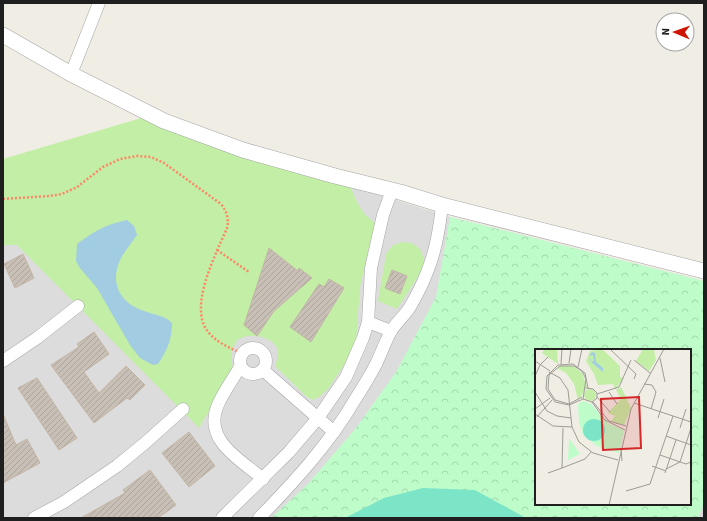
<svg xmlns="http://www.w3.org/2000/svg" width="707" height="521" font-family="'Source Sans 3',sans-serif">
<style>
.residential{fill:#dddcdc;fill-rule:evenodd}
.grass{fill:#c2eea6}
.park{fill:url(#park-crowns);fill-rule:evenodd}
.pitch{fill:#7ce5c7}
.water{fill:#a1cce1}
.building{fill:url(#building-hatch);stroke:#c3b5a5}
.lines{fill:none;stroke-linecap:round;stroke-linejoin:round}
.minor-casing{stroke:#a6a6a6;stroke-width:13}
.tertiary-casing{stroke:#a6a6a6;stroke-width:16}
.path{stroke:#ff8666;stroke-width:2.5;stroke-dasharray:2 2;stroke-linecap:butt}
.minor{stroke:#fff;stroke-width:12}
.tertiary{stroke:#fff;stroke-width:15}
.inset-road{fill:none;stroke:#9c9b95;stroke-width:1}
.view{fill:#d62828;fill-opacity:0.15;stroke:#d62828;stroke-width:2}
.inset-edge{fill:none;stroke:#1f1f1f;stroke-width:2}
</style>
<defs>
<pattern id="park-crowns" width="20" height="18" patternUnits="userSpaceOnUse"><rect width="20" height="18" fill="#befdca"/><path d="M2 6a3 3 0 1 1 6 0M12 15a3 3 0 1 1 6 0" fill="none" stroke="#a3d8ad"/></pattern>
<pattern id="building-hatch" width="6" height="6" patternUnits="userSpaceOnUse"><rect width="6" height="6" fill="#c8c0b7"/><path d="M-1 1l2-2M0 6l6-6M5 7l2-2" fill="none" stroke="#aba59d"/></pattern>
</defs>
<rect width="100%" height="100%" fill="#f0ede4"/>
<path class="residential" d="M3 159 320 176 450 217 704 281V518H3ZM536 350H690V504H536Z"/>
<g class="grass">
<path d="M148 116 350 186C358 203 360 213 377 224L371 238 360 287 356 342 346 362 328 389 319 397 313 400 307 397 275 366C276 362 278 358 278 354 279 340 260 335 249 336 245 336 241 338 237 340L231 352 233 370 199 428 17 245H5L3 246V159Z"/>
<polygon points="402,242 412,243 420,249 424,259 423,269 397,309 378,301 386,254 392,246"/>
</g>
<path class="park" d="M450 217 704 281V504L698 518H271L308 484 356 428 396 372 436 297ZM536 350H690V504H536Z"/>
<polygon class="pitch" points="423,488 475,490 526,518 345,518 384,498"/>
<path class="water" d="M127 220 134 226 137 235C132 242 125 251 121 258 109 282 119 303 144 311 154 315 164 315 172 323 172 339 167 351 158 364L153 365 140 358 130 345 97 288 80 268 76 261 77 244C95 231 104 225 127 220Z"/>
<g class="building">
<polygon points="269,248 298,271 299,268 312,278 274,311 257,336 244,325"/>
<polygon points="23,254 34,278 15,288 4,264"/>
<polygon points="392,270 407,276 400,294 385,288"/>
<polygon points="329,279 344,288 311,342 290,327 319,284 324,287"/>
<polygon points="94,332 109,354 84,372 99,393 126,366 145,385 130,400 127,398 94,423 51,365 79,347 77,344"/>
<polygon points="37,378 77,438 59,450 18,388"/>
<polygon points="3,414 16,445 27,439 40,463 3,483"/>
<polygon points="189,432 215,466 189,487 162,453"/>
<polygon points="150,470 176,505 158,518 81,518 125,493 123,490"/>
</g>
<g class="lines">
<g class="minor-casing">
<g id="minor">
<polyline points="71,74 99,3"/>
<polyline points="368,322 391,331"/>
<circle cx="253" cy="361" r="13"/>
<polyline points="3,361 37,338 78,306"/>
<path d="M240 367C233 379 222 394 217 407 204 441 241 460 263 479"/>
<polyline points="263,370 334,432"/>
<polyline points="34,518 64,502 117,466 145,443 183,409"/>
<polyline points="222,518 289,452 318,418 346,377 363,338 368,322 371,268 383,215 392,190"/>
<path d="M259 518C295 481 330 443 356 398 363 387 370 376 376 364 381 354 385 342 391 331 396 323 404 316 410 307 430 273 438 245 442 205"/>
</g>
</g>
<g class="tertiary-casing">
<polyline id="tertiary" points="3,35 71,74 164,121 243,150 335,176 400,192 442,205 704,271"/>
</g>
<g class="path">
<path d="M3 199 50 196 62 194 77 187 103 167 120 159 137 156 151 157 164 163 221 204C227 212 229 218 227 228 216 254 186 310 210 334 218 343 230 348 241 353"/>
<polyline points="217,250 249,272"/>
</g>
<use href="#minor" class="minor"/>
<use href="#tertiary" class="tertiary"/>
</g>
<g transform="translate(535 349)">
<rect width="156" height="156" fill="#f0ede4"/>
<path d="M10 0H22L23 15 7 4ZM67 0 85 17V28L89 29 80 40 78 35 63 36 59 25 51 12 55 2ZM108 0 119 1 121 11 114 22 101 12ZM25 17H38L47 24 52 38 43 51 39 35 31 24 22 19ZM86 38 96 59 89 76 76 72 80 67 73 64 86 50 81 41ZM49 46a6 6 0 1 1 12 0a6 6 0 1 1-12 0Z" fill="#c2eea6"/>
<path d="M48 52 56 55 74 75 89 81 84 104 62 97 48 86 44 73 43 55ZM34 89 45 105 33 111Z" fill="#befdca"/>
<path d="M48 81a11 11 0 1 1 22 0a11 11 0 1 1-22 0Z" fill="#7ce5c7"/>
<path d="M57 3 60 4 61 13 68 19V23L55 12V8L56 13 59 12 58 6 54 7Z" fill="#a1cce1"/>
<path class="inset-road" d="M75 0 101 25 99 30M125 9 130 33M99 11 115 24M0 12 15 22M34 14 36 0M26 15 27 0M43 18 47 0M14 23 25 29 33 41 37 78 44 93 58 104 83 111M0 27 5 16 13 8M109 35 117 36 121 43 116 60M0 43 12 62 22 67 36 69M74 43 82 55M62 45 84 38 96 11M47 48 34 55 20 51 13 40 14 26 25 17H39L47 22 51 30 48 50 57 53 62 49V44L58 40 51 39M62 48 75 63M48 50 34 56 20 53 11 40 12 27 23 16 38 15 50 24 53 39M57 53 70 71 90 81M58 53 74 72 91 77M99 54 156 73M0 60 15 49M0 65 18 77 37 78M2 68 17 51M123 69 129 50M28 79 27 119 50 110 56 103M145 79 151 60M131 87 156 96M86 100 87 112M125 106 151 115 156 113M117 117 131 122M131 120 145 113 156 79M13 124 27 119M130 124 141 91M91 142 115 135 138 67M74 156 96 60 129 0"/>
<path class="view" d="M104 48 106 99 68 101 66 50Z"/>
<rect width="156" height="156" class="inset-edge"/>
</g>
<rect width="707" height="521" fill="none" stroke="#1f1f1f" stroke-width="8"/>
<g transform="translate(675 32) rotate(272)"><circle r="19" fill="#ffffff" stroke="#a5a5a5"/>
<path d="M0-3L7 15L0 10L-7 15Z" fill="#cd1500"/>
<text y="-6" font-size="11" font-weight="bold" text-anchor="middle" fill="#1f1f1f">N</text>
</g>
</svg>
